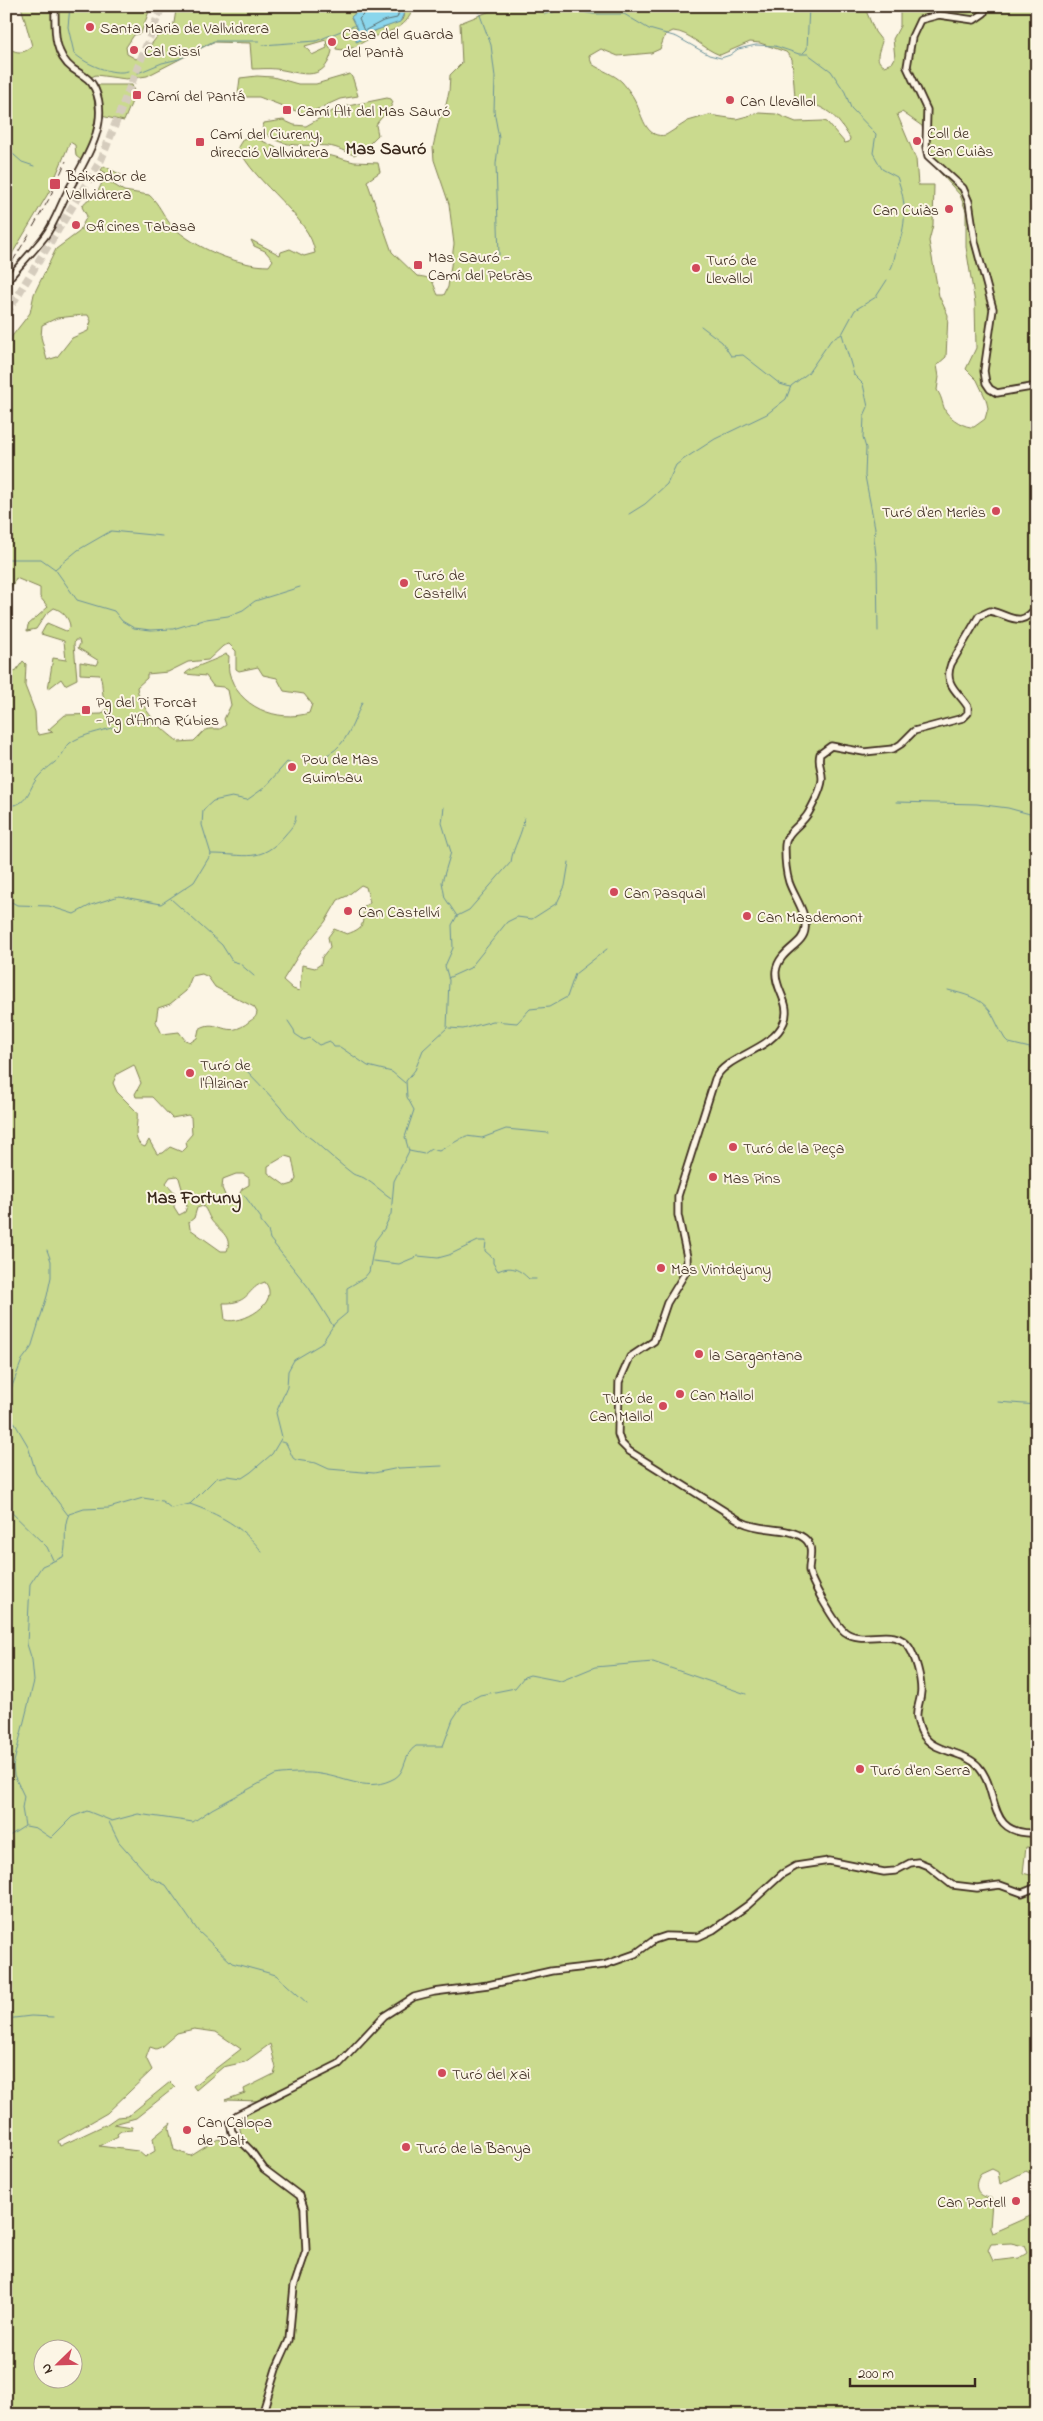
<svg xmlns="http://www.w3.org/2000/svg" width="1043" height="2421" font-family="'Indie Flower',sans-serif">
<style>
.green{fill:#cada8e;stroke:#828256;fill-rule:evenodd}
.water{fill:#8bd6ec;stroke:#6b919a}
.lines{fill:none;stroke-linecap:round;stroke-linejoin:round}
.shore{stroke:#5b6f70;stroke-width:1}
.stream{stroke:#6b919a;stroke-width:1}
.highway-tunnel{stroke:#d5ccbd;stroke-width:8;stroke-dasharray:8 4;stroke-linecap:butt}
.secondary-casing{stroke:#3b2a1e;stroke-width:9}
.secondary{stroke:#fcf5e5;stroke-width:5.5}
.rail{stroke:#3b2a1e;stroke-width:1;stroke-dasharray:8 4;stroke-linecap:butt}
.poi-dot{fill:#d1495b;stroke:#fcf5e5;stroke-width:2}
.labels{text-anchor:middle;stroke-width:4;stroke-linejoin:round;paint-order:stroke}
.poi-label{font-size:16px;fill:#3b2a1e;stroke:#fcf5e5;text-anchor:start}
.neighbourhood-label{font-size:18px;font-weight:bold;fill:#3b2a1e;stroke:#fcf5e5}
</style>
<rect width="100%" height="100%" fill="#fcf5e5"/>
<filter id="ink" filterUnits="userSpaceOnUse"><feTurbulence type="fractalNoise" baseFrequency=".02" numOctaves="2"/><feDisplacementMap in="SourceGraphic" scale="10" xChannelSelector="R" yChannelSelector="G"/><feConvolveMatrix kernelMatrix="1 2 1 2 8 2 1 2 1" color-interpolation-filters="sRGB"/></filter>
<g filter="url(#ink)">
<g class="green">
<path d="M21 6H151L141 33 134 35 126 47 127 54 136 59 143 55 160 33 174 23 176 10 172 6H364L351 17 357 29V42L374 31 402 20 407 6H414C405 33 389 29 369 39 357 45 350 52 336 49L337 41 329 39 328 44 332 51C324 86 297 71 276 69 268 68 260 69 252 69L250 43 213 42 147 76 126 79 96 75 91 77 96 114 92 135 87 151 81 160 76 156 75 145 70 142 49 192 6 264V201L10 181 6 180V46C14 53 24 55 32 46ZM326 40 327 48 312 55 305 46Z"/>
<path d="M503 6H864L875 32 882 41C880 51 873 59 884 66L892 63 895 58 893 39 900 26V6H1037V1848L1026 1847 1023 1873 1030 1875 1037 1873V2177L1026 2171 1000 2184 998 2172 992 2169 981 2174C972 2185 977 2197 991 2198L992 2201 990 2228 992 2233 1037 2213V2415H6V667L15 672 23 661 26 664 25 686 35 712 36 731 39 735 53 732 48 730 65 715 102 714 108 707C100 696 104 687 100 675L80 674V662L97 665 99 661 78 648 80 644 79 640H75L74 644 77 679 65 685 61 679 48 689 53 658 66 660 64 641 41 634 47 623 66 631 70 627C70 619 62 610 54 608L46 614 36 629 27 631 28 625 48 607 40 597V588L16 578 6 597V344L30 313 34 294 56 249 79 232 87 216 82 207C85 201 88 199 95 197L103 181 106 180 124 191 149 195C159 203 163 216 172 226 195 248 238 266 269 266L273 260 265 251 254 246 251 240 280 255 281 252 290 249 304 256 315 253C311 217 254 184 238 147L243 139 252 136 283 151 332 156 354 162 378 163 380 172 367 181 392 252 417 276C435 278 431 280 438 295H444L448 287 454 244 449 204 434 160 433 147 439 120 445 109 449 92 450 75 462 63 460 23ZM673 31C690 32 703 49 720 55L750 42 760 43 786 52 792 59 795 98C802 107 812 103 820 107 835 114 842 125 850 138L849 142 845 143 827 122 823 121 796 122 776 114 759 113 736 119 709 115 688 121 666 135C647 139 643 119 637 105 634 97 628 89 622 82 614 74 602 71 592 64L589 56 601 49 618 56 651 53 660 49 665 35ZM902 112 922 126 927 158 960 195 966 211V247L975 303 976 348 966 369 977 380 986 399 988 408 985 419 974 427C965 428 951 419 946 412 942 405 943 399 937 390L939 377 937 365 946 357 948 315 939 296 929 241 933 225 934 185H918L916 159 897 114ZM84 315H88L91 321 88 331 72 338 57 357 47 360 41 337 42 325 57 318ZM229 644 236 651V669L239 671 258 667 263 675 277 678 284 691 304 694 312 704 309 713C278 723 237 707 229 672 228 667 229 661 229 656L226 654C217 660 189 668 185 674L206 676 213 686 223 687 228 690 231 705 224 719 226 725 220 729C202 728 206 730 194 741L179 742C162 730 139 708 137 687L147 678V674L168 672 188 662 208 660 223 646ZM361 885 366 887 370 903 364 906C361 922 368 927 347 934L334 929 328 937 330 947 322 957 321 964 315 968 302 965 300 988 299 991 293 989 283 980 301 951 325 922 338 900 347 896ZM202 974 208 977 215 987 254 1007 257 1012C256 1018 254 1018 250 1021 225 1042 219 1016 199 1029L197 1038 191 1042 185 1040 179 1032 162 1034 156 1022 158 1008 170 1004 186 991 192 976ZM134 1065 141 1083 135 1094 136 1097H152L172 1118 188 1115 191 1117 192 1134 186 1141 187 1147 182 1152 170 1147 163 1153 157 1154 149 1140 145 1147C130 1142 139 1123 137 1112L117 1092 113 1083 117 1074ZM285 1156 292 1158 296 1179 293 1184 286 1186 268 1173V1166ZM243 1174 249 1178V1185L242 1189 237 1199 228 1202 222 1188 223 1179 236 1174ZM177 1176 179 1178 187 1206 185 1212 179 1215 174 1207 175 1193 166 1183 170 1177ZM203 1206C207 1210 208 1215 211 1220 218 1230 233 1236 227 1251H221L190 1229 189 1222 194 1218 197 1208ZM265 1282C282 1303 242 1325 225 1320L223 1303C251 1304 246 1288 265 1282ZM194 2029 216 2032 241 2049 193 2086 196 2090 223 2067 245 2062 270 2044 276 2068 274 2074 244 2089 245 2093 225 2100 262 2101 238 2118 241 2134 239 2144 234 2146 229 2142 218 2139 191 2156 174 2150 169 2128 171 2123 153 2138 155 2151 145 2157 138 2151 99 2146 118 2136 117 2134 121 2131 132 2130V2127L114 2124 136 2118 175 2087 170 2082 128 2116 117 2117 107 2124 60 2146 58 2141 107 2113 152 2070 146 2058 150 2047 156 2049 161 2047 177 2033ZM1011 2243 1024 2246 1027 2253 1019 2258 993 2261 988 2250 991 2244ZM42 2348H72V2378H42Z"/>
<polygon points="350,74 353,79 358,96 340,99 311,112 301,113 259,97 240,97 238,94 240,78 257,76 273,77 298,84 316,84"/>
<polygon points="97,85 132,85 135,94 124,121 101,116"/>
<path d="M387 98 391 99 393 102C389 113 381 116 376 125L378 135 362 151 354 155C345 152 338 147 328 146 306 144 278 150 262 129L264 123 283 120 294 125 306 126 338 108Z"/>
<polygon points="104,166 125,177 120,184 105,175 106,173 101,170"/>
</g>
<polygon class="water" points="364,6 407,6 400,22 374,31 365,38 356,42 357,29 351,17"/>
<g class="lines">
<polyline class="shore" points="367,6 367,11 359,19 364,31 383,21 397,18 401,6"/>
<g class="stream">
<path d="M70 6 68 27 74 53C85 64 113 76 128 71"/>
<polyline points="477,7 491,45 495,77 494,111 499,138 496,164 499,255"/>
<path d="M545 14 566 9 593 14H624L649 29 677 37 709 55 721 58 730 55 738 49 756 45 775 46 799 54H808L831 71 845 92 851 108 876 134 873 153 882 169 897 177C907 204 907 225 896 251 894 258 894 264 890 270"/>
<polyline points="263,45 316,41 356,25"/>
<polyline points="803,53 807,49 809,6"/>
<polyline points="138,73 162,63 179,59 214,41 259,41"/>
<polyline points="6,148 22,162 34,166"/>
<polyline points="701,326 722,342 731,356 743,355 780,384 790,387"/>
<polyline points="842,334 854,375 863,384 868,407 864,416 863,438 866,448 865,476 875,528 874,538 877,563 878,631"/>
<polyline points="629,514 645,504 667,484 676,465 684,459 715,439 767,414 786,399 791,386 808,373 831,340 842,334 855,310 876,297 887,280"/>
<polyline points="6,559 41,559 55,569 78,550 111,531 162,536"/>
<polyline points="55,569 77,600 114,611 122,621 134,628 151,630 173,629 206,619 228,616 243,610 255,601 300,587"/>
<path d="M307 762C314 759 322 758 329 754 347 744 354 721 362 702"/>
<polyline points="896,802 977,804 1008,808 1037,816"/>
<path d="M6 805C28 808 28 789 38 777 44 769 55 764 61 756 64 752 66 746 70 743 83 734 100 732 114 727"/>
<polyline points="444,807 442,823 451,852 442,882 445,898 457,916"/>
<polyline points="211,854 202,825 203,810 213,801 232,797 247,800 264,788 287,762 295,766"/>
<path d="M212 854C245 854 261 864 285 835 290 829 295 825 296 816"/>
<polyline points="6,899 17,905 49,906 74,914 91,905 119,896 161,904 194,882 211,854"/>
<polyline points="171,899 222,945 232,961 239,963 254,976"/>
<polyline points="448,978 470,968 507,922 517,917 532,919 557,903 565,886 569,862"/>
<path d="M948 990C963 994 980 997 990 1011 996 1020 999 1030 1005 1039L1009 1043 1030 1048 1037 1058"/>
<polyline points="288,1021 294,1030 295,1034 304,1040 310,1038 319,1045 330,1041 334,1047 340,1047 368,1066 392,1072 405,1083"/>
<polyline points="449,1028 463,1029 493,1021 517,1023 530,1009 549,1007 567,997 575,974 607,949"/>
<path d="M246 1070C264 1088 281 1108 298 1128 302 1133 308 1136 313 1140 326 1152 340 1164 353 1174 356 1176 361 1176 364 1178 374 1184 382 1192 391 1198"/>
<polyline points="409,1151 424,1154 431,1149 439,1151 466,1136 482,1138 506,1129 548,1133"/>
<polyline points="244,1195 261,1218 261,1222 268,1231 270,1239 309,1288 333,1326"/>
<polyline points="47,1250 51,1261 51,1277 47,1296 31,1348 22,1360 11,1389 10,1405 11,1417 28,1446 36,1473 68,1515"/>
<path d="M373 1261 399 1264 418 1256 438 1258 449 1255 478 1241H486L485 1251 493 1258V1263L498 1271C511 1265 519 1269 529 1279H536"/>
<polyline points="998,1402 1037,1405"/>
<polyline points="281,1442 286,1443 293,1458 296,1460 316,1463 329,1469 374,1473 399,1468 442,1466"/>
<path d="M190 1504C218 1514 244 1527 262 1552"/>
<polyline points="6,1507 47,1547 53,1560"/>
<polyline points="1030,1645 1037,1648"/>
<polyline points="109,1822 119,1842 151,1878 166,1885 198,1931 232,1963 276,1975 307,2003"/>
<path d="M26 1826 36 1828 51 1838 72 1817 87 1811 112 1821 138 1814 193 1822 212 1809 275 1775 281 1774C293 1773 308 1772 320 1774 348 1778 368 1793 395 1778 407 1771 403 1754 416 1746H443L453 1719 463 1704 480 1695 515 1688 524 1677 530 1675 561 1681 595 1667 653 1662 746 1694"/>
<path d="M6 1838 25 1826 22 1808 24 1796 14 1775 13 1766 34 1681 32 1660 27 1644 30 1584 42 1566 63 1557C68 1542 62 1527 69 1514L84 1509 109 1508 143 1498 162 1501 171 1508 190 1504 216 1478 227 1476 242 1478 251 1472 272 1454 282 1437 276 1413 287 1387 288 1371 294 1360 321 1344 335 1323 347 1313V1288L364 1278 369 1272 375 1241 384 1229 391 1214 394 1181 409 1151 405 1137 414 1110 407 1097 406 1081 415 1070 423 1050 447 1028 449 980 445 966 453 948 452 925 457 916 469 910 511 862C513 846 523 834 524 818"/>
<polyline points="6,2019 31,2016 53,2017"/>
</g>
<polyline class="highway-tunnel" points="6,314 101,160 162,6"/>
<g class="secondary-casing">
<g id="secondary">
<polyline points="985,6 984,13 974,20 939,15 920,20 912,37 907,67 927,110 926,147 928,156 963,188 969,202 975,242 993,309 984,371 986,383 990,389 997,393 1037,386"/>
<path d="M6 282C18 266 33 252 45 236 54 224 59 209 66 195 82 164 111 126 95 89 91 79 82 75 73 69 53 54 55 29 55 6"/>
<path d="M1037 606C1020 630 1011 615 990 611L979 616 951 664C943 685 959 692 968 707V713L963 718 914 731 901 744 893 749 864 752 831 746 820 754C817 764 823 771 822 780 821 790 814 803 809 812 802 826 784 831 785 849 785 859 786 872 789 882 794 897 807 912 805 929 804 945 779 950 776 971 774 989 792 1003 784 1022 772 1051 726 1055 715 1079L678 1196V1215L687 1257V1270L667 1303 654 1341 630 1357 619 1382 618 1434 621 1443 629 1451 742 1522C761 1532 787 1526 804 1538 815 1546 809 1559 809 1570 810 1581 836 1625 845 1632 864 1646 894 1625 909 1647 916 1658 921 1677 921 1691 920 1709 912 1710 921 1731 931 1754 962 1749 978 1766 1001 1792 984 1836 1037 1833"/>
<polyline points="262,2415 276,2369 289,2340 294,2286 306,2251 304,2208 300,2196 264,2169 251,2151 232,2132 230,2123 237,2115 339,2064 384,2016 414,1997 434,1992 488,1985 551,1971 604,1965 635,1954 654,1940 666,1936 698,1937 713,1930 748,1905 782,1874 796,1866 829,1861 884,1872 895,1871 910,1863 918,1862 928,1866 952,1885 977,1888 1000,1885 1022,1893 1037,1887"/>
</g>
</g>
<use href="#secondary" class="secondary"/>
<g class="rail">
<polyline points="33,227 49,199 66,161"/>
<polyline points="6,272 31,231"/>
</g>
</g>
</g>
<g class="poi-dot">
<circle cx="90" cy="27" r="5"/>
<circle cx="332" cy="42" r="5"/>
<circle cx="134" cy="50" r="5"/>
<rect x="132" y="90" width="10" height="10" rx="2.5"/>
<circle cx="730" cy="100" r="5"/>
<rect x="282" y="105" width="10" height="10" rx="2.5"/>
<circle cx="917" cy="141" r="5"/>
<rect x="195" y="137" width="10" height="10" rx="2.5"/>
<rect x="49" y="178" width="12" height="12" rx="2.5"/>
<circle cx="949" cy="209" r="5"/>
<circle cx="76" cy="225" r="5"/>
<rect x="413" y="260" width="10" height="10" rx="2.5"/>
<circle cx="696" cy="268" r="5"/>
<circle cx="996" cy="511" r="5"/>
<circle cx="404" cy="583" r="5"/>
<rect x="81" y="705" width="10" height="10" rx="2.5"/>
<circle cx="292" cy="767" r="5"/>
<circle cx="614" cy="892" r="5"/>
<circle cx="348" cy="911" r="5"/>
<circle cx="747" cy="916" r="5"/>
<circle cx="190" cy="1073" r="5"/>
<circle cx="733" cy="1147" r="5"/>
<circle cx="713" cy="1177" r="5"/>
<circle cx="661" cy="1268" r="5"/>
<circle cx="699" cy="1354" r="5"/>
<circle cx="680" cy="1394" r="5"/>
<circle cx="663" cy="1406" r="5"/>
<circle cx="860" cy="1769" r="5"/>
<circle cx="442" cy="2073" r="5"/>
<circle cx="187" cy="2130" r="5"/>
<circle cx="406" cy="2147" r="5"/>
<circle cx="1016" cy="2201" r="5"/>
</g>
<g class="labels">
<g class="poi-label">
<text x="100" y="33">Santa Maria de Vallvidrera</text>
<text x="342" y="39">Casa del Guarda<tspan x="342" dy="18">del Pantà</tspan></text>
<text x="144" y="56">Cal Sissí</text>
<text x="147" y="101">Camí del Pantá</text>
<text x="740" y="106">Can Llevallol</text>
<text x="297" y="116">Camí Alt del Mas Sauró</text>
<text x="927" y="138">Coll de<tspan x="927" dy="18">Can Cuiàs</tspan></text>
<text x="210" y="139">Camí del Ciureny,<tspan x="210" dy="18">direcció Vallvidrera</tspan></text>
<text x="66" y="181">Baixador de<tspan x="66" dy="18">Vallvidrera</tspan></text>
<text x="939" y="215" text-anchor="end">Can Cuiàs</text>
<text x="86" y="231">Oficines Tabasa</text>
<text x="428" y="262">Mas Sauró -<tspan x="428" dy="18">Camí del Pebràs</tspan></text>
<text x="706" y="265">Turó de<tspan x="706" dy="18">Llevallol</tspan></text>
<text x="986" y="517" text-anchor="end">Turó d'en Merlès</text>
<text x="414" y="580">Turó de<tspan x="414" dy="18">Castellví</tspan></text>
<text x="96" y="707">Pg del Pi Forcat<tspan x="96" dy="18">- Pg d'Anna Rúbies</tspan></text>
<text x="302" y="764">Pou de Mas<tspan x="302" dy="18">Guimbau</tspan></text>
<text x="624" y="898">Can Pasqual</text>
<text x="358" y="917">Can Castellví</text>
<text x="757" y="922">Can Masdemont</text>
<text x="200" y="1070">Turó de<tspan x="200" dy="18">l'Alzinar</tspan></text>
<text x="743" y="1153">Turó de la Peça</text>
<text x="723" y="1183">Mas Pins</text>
<text x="671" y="1274">Mas Vintdejuny</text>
<text x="709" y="1360">la Sargantana</text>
<text x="690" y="1400">Can Mallol</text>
<text x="653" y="1403" text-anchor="end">Turó de<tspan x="653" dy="18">Can Mallol</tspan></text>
<text x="870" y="1775">Turó d'en Serra</text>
<text x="452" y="2079">Turó del Xai</text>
<text x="197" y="2127">Can Calopa<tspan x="197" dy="18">de Dalt</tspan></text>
<text x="416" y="2153">Turó de la Banya</text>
<text x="1006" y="2207" text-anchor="end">Can Portell</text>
</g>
<g class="neighbourhood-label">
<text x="386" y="154">Mas Sauró</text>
<text x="194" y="1203">Mas Fortuny</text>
</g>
</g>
<rect width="1043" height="2421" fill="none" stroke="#fcf5e5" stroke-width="25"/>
<rect x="12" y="12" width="1018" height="2396" fill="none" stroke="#3b2a1e" stroke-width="2" filter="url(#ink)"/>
<g transform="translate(58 2364) rotate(247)"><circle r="24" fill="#fcf5e5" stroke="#afa495"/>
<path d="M0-4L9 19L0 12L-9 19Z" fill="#d1495b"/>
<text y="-8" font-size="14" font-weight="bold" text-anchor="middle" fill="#3b2a1e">N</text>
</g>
<path d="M850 2378v8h125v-8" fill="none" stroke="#3b2a1e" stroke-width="2.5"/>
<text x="858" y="2378" font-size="15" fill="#3b2a1e" stroke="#fcf5e5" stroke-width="4" paint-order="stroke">200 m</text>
</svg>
